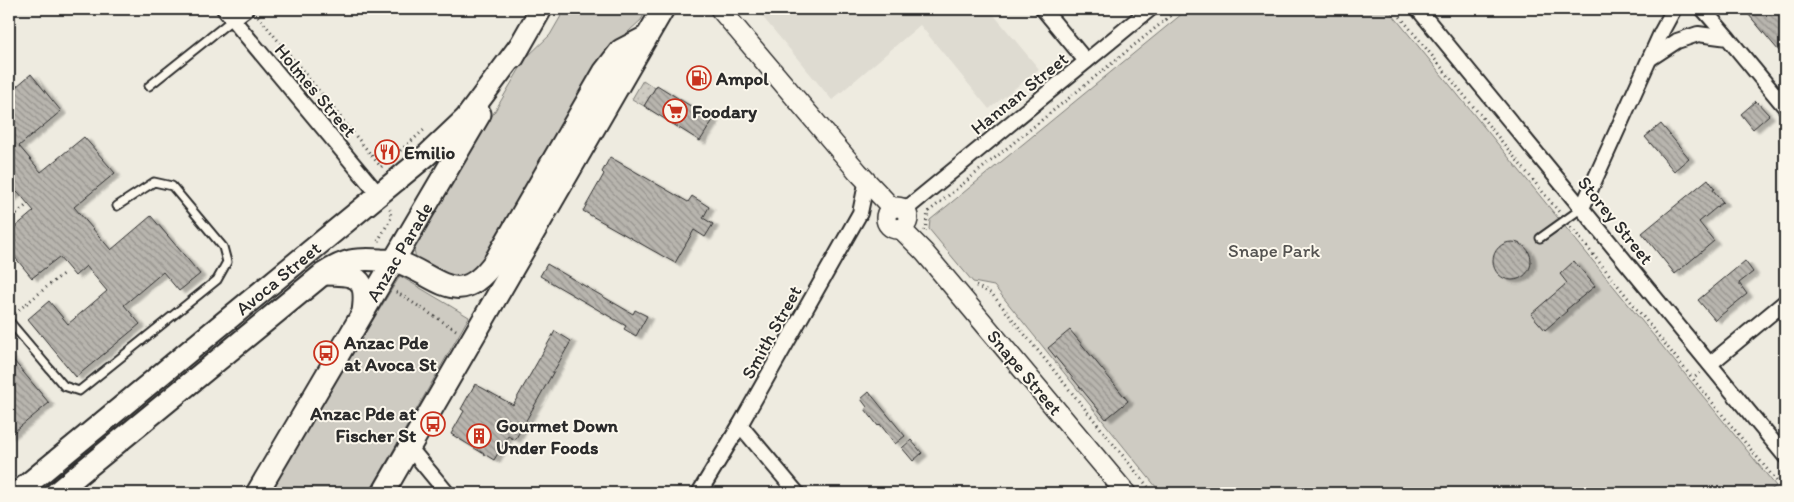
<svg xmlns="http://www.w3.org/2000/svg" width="1794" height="502" font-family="Itim,sans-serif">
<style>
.built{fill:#dedbd1}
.grass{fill:url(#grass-dots);stroke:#7c7b76}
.park{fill:#cecbc2;stroke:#7c7b76}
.building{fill:url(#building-back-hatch);stroke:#2b2b2b;filter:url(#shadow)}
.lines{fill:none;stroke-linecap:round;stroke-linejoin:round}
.lane-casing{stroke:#2b2b2b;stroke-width:11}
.street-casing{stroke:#2b2b2b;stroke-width:18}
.secondary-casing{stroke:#2b2b2b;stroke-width:22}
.primary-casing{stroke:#2b2b2b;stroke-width:25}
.path{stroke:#2b2b2b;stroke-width:3;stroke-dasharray:1 4;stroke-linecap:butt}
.lane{stroke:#fbf7ec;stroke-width:7}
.street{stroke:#fbf7ec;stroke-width:14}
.secondary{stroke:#fbf7ec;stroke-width:19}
.primary{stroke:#fbf7ec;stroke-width:21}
.labels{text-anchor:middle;stroke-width:4;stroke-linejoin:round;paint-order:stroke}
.poi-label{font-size:19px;font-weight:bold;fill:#2b2b2b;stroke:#fbf7ec;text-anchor:start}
.street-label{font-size:19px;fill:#2b2b2b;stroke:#fbf7ec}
.park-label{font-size:19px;fill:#545351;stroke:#fbf7ec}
</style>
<defs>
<pattern id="grass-dots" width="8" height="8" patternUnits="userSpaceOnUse" patternTransform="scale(1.25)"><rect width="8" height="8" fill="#cecbc2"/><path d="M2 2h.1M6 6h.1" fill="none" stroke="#b1aea7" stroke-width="1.8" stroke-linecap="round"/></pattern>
<pattern id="building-back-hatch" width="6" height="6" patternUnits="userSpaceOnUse" patternTransform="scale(1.25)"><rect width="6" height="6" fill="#b8b5ae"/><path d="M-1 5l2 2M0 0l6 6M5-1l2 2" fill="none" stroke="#96938e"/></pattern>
<filter id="shadow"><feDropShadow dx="5.5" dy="3" stdDeviation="1" flood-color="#0004"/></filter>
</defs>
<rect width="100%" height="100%" fill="#eeebe0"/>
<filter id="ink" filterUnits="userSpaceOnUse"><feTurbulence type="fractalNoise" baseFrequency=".02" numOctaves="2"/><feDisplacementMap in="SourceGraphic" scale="10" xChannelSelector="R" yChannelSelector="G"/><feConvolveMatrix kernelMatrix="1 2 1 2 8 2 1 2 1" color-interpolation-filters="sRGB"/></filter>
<g filter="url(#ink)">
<polygon class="built" points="769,9 989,9 1039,69 989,109 920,25 832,100 761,15"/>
<polygon class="grass" points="643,80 655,88 644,106 632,99"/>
<g class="park">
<path d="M565 9H647L641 20 615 44 490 255C485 260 480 269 474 272 454 285 433 269 416 259L414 249 526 58 550 35Z"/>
<polygon points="1188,9 1388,9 1776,486 1767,493 1161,493 994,286 973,282 929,229 930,220"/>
<polygon points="400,276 469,317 369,493 267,493"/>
</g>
<g class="building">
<polygon points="1744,9 1785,9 1785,58 1773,44"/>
<polygon points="31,74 61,111 19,146 41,172 84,137 115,173 74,207 111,250 151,216 200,274 179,291 163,272 124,305 140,324 76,377 28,319 49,301 68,324 107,291 86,266 75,276 59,257 32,278 9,250 9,232 34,211 18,192 9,199 9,93"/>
<polygon points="657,85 713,120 700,141 644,106"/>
<polygon points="1756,101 1769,115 1753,129 1741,114"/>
<polygon points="1661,124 1689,158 1674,171 1645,137"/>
<polygon points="610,157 688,202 692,196 709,207 703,218 713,224 705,237 694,230 675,263 583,211 604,174 602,172"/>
<polygon points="1708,179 1715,189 1713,190 1723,202 1699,222 1714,241 1675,274 1642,233"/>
<circle cx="1512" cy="261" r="19"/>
<polygon points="1574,261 1595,286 1566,310 1567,311 1545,330 1531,314 1567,283 1560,274"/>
<polygon points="1745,261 1753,272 1739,283 1747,294 1715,320 1698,300"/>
<polygon points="547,264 633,314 635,310 647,316 636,336 624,329 626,326 540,276"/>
<polygon points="1070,330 1128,401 1106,419 1048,348"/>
<polygon points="555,331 571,341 515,440 508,436 494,460 451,434 464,411 461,409 475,384 513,405"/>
<polygon points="9,355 49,403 9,436"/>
<polygon points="869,392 905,436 895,444 880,424 878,426 865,409 867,407 861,399"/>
<polygon points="911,440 922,453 913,461 902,448"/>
</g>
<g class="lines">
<g class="lane-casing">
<g id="lane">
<polyline points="149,86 233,19"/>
<polyline points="1540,238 1582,208"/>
<polyline points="9,321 64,386 79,391 217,280 227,262 223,247 172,186 154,182 117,206"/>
</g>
</g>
<g class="street-casing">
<g id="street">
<polyline points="224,9 379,195"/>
<polyline points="1043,9 1086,61"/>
<polyline points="1418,9 1785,456"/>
<polyline points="1703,9 1728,38"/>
<polyline points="233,19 246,9"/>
<polyline points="1651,58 1677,41 1698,34 1728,38 1785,107"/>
<polyline points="902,208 911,205 1150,9"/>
<polyline points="1582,208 1662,31 1674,9"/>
<polyline points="1710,364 1785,302"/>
<polyline points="740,425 797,493"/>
<polyline points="409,447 447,493"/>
<polyline points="699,493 740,425 860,213 866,184"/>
</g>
</g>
<g class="secondary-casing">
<g id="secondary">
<polyline points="720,9 858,172 892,208"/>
<circle cx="897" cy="218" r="11"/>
<polyline points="900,228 924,252 1126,493"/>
</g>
</g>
<g class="primary-casing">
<g id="primary">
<polyline points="513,58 541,9"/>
<path d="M324 274C356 274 368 276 363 312"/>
<path id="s1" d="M17 493 427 155 466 118 519 47"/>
<path d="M56 493 323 274C345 260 355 258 381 260 386 260 392 260 396 261 439 276 458 312 495 261L604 72 621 50 646 37"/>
<path id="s2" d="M257 493 480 114"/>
<polyline points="383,493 663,9"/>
</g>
</g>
<g class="path">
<polyline points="1394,9 1559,212"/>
<polyline points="258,16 381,167 424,130"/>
<polyline points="9,220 28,204"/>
<polyline points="1571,227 1693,379"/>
<polyline points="925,231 928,212 1179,9"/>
<polyline points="378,241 391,218 390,209"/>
<polyline points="976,286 992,294 1153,493"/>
<polyline points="396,292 456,330"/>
<polyline points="9,304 15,312"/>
<polyline points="15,313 64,273"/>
<polyline points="1700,373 1693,379 1780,485 1779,493"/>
</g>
<use href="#lane" class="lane"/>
<use href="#street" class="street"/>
<use href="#secondary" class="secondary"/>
<use href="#primary" class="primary"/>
</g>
</g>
<defs>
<g id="fuel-ring" transform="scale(1.25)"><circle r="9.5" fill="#fbf7ec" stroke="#c8321e" stroke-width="1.5"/><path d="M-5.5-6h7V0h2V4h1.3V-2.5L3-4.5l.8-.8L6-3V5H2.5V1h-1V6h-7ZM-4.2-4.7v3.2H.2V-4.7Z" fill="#c8321e"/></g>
<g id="supermarket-ring" transform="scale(1.25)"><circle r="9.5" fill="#fbf7ec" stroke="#c8321e" stroke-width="1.5"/><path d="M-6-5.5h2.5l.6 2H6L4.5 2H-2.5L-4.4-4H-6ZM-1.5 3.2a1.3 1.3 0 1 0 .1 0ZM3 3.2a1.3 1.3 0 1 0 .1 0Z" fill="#c8321e"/></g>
<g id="restaurant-ring" transform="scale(1.25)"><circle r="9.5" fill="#fbf7ec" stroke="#c8321e" stroke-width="1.5"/><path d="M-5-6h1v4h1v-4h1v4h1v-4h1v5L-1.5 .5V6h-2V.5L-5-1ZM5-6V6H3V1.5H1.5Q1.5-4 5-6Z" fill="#c8321e"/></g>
<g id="bus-ring" transform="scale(1.25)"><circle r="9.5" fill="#fbf7ec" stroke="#c8321e" stroke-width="1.5"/><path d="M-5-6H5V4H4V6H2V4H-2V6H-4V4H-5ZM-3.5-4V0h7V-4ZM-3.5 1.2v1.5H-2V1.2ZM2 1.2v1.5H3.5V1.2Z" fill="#c8321e"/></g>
<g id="building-ring" transform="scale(1.25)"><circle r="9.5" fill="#fbf7ec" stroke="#c8321e" stroke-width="1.5"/><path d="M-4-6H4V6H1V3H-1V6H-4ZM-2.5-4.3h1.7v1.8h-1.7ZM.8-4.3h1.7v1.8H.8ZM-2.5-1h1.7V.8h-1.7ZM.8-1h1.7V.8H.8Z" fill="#c8321e"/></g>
</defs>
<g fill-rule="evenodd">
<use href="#fuel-ring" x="699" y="78"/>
<use href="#supermarket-ring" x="675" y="111"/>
<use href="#restaurant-ring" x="387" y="152"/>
<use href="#bus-ring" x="326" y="353"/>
<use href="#bus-ring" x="433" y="424"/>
<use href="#building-ring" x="479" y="436"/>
</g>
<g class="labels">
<g class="poi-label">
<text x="716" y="85">Ampol</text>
<text x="692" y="118">Foodary</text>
<text x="404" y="159">Emilio</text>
<text x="344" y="349">Anzac Pde<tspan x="344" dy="22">at Avoca St</tspan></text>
<text x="416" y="420" text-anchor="end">Anzac Pde at<tspan x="416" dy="22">Fischer St</tspan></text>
<text x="496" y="432">Gourmet Down<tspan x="496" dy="22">Under Foods</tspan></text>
</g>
<g class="street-label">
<text transform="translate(316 90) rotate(50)" y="7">Holmes Street</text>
<text transform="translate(1019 93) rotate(-39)" y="7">Hannan Street</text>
<text transform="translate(1616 220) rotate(51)" y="7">Storey Street</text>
<text dy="7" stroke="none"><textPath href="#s2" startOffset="280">Anzac Parade</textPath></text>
<text dy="7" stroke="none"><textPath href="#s1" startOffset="338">Avoca Street</textPath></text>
<text transform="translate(771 332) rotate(-61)" y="7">Smith Street</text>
<text transform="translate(1025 372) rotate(50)" y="7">Snape Street</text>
</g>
<g class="park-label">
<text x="1274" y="257">Snape Park</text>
</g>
</g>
<rect width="1794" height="502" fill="none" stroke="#fbf7ec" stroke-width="30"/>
<rect x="15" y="15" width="1764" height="472" fill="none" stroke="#2b2b2b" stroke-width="2" filter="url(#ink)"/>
</svg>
